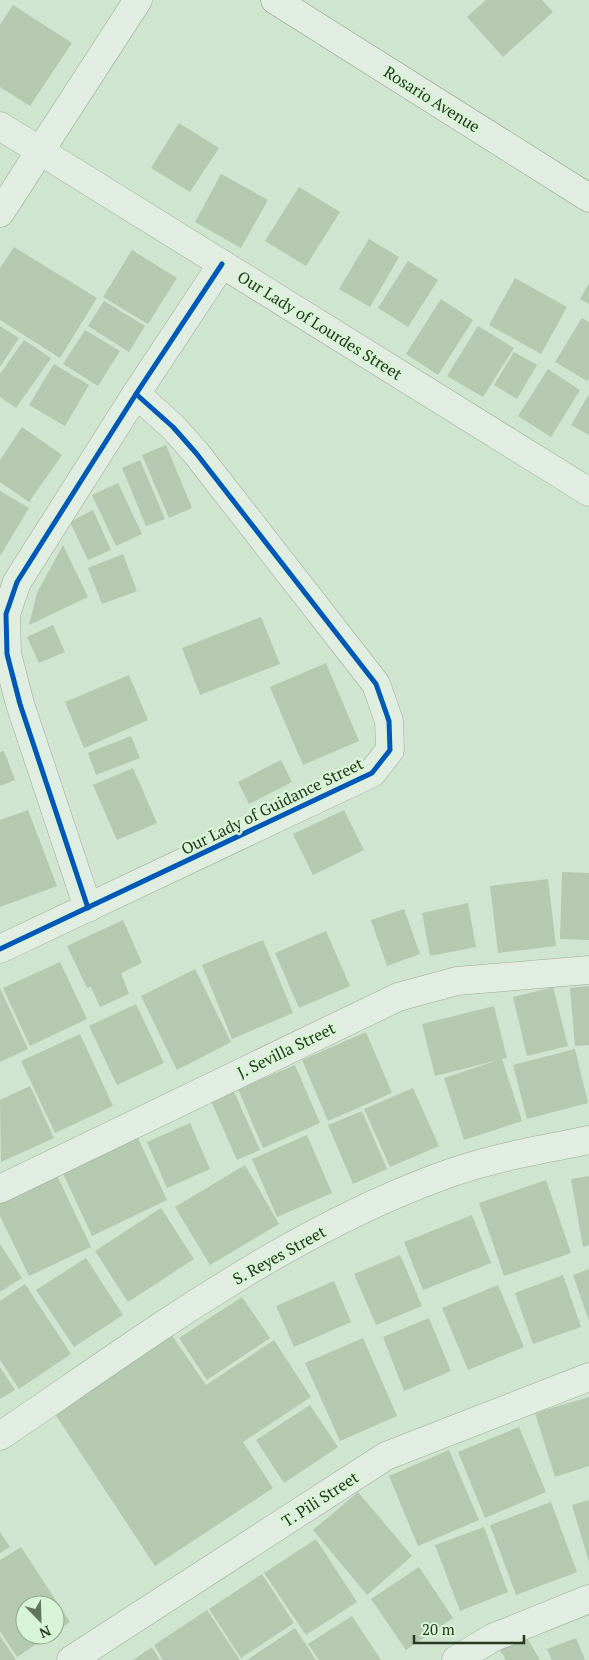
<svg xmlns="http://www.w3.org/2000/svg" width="589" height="1660" font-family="'PT Serif',serif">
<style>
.building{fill:#b5c8b0}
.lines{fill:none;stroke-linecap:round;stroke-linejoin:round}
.minor-casing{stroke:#9aaa98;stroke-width:29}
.secondary-casing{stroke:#8a9a88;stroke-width:29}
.minor{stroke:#e1ede0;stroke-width:28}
.secondary{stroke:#e1ede0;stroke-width:28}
.cycleway-casing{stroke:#d7f4d6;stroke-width:8}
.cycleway{stroke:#0057b8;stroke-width:5}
.labels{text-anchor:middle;stroke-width:5;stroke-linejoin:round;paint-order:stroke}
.street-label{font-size:16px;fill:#263820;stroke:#d7f4d6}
</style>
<rect width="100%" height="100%" fill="#d0e5cf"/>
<g class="building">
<polygon points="486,0 542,0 553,12 503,57 467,17"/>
<polygon points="13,5 72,43 30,106 0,87 0,25"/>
<polygon points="179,123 219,148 190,192 151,168"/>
<polygon points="221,174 268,200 241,248 195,222"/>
<polygon points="299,187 340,212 306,266 265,241"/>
<polygon points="369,239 399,257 370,307 339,289"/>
<polygon points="14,247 97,298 60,358 0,320 0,268"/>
<polygon points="132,250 177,278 148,324 103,297"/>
<polygon points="408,261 438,280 408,327 378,308"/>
<polygon points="515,278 567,307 541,354 489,325"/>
<polygon points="589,283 589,304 580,299"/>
<polygon points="441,299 473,320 438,375 406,354"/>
<polygon points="104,301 145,326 129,352 88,326"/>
<polygon points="582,318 589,322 589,378 587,381 555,362"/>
<polygon points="0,326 19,338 0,367"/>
<polygon points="478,326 514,348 483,397 447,376"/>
<polygon points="85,330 120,351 98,386 63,364"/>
<polygon points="24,340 51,358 16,408 0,397 0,374"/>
<polygon points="514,352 537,365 517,399 494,385"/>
<polygon points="54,364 89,385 65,426 29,405"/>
<polygon points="548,369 580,390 551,437 518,416"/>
<polygon points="589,394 589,435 571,425"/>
<polygon points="22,427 62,455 29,502 0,482 0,460"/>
<polygon points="166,445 192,508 169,518 142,455"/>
<polygon points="140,460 165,519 146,526 122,468"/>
<polygon points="118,483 142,534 116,546 92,495"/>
<polygon points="0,491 29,508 0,556"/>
<polygon points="93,510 111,550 88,560 70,522"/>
<polygon points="63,545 88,597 29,625 37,593"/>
<polygon points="123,554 137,591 102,604 88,568"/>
<polygon points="261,617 280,664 200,695 182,648"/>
<polygon points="53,625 65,652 39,663 27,637"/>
<polygon points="326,663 359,741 303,765 270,687"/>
<polygon points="129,675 148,720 84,748 65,702"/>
<polygon points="131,736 140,758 96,775 88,753"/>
<polygon points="4,751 15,780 0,786 0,752"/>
<polygon points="281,760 292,782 249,804 238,782"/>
<polygon points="133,768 157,823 117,840 93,785"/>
<polygon points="28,810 57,886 0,907 0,820"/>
<polygon points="344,810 364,850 313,875 293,834"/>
<polygon points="562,872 589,873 589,940 560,939"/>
<polygon points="548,879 556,946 498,953 490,886"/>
<polygon points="468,903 476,947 430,956 422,913"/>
<polygon points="404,909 420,954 387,966 371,920"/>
<polygon points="123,920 142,963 121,973 129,994 100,1007 91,987 87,988 67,946"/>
<polygon points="326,931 350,986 299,1008 275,953"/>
<polygon points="263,940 293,1013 232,1039 202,965"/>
<polygon points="60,962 87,1019 30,1046 3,988"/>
<polygon points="195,969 231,1042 177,1070 141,996"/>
<polygon points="589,986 589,1045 575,1046 570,988"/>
<polygon points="553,987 568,1046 527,1056 513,997"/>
<polygon points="0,988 28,1049 0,1062"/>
<polygon points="136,1004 164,1063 117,1085 89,1026"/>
<polygon points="494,1006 507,1058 502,1059 522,1121 464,1140 444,1078 498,1060 435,1076 422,1024"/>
<polygon points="366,1032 392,1093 328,1121 302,1060"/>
<polygon points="80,1034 113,1106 55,1133 21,1061"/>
<polygon points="575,1049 588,1103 527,1119 513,1065"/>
<polygon points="295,1065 320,1123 263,1148 238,1089"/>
<polygon points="30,1086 54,1138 1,1162 0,1100"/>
<polygon points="413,1088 439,1146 390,1167 364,1109"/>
<polygon points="234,1092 260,1150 237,1160 211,1101"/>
<polygon points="362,1111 387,1169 353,1184 328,1125"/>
<polygon points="190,1123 210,1169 167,1188 147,1142"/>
<polygon points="136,1134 167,1200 92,1236 61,1169"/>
<polygon points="307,1135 332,1193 277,1217 252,1159"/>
<polygon points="245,1165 279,1224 210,1265 175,1207"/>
<polygon points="55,1171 91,1247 29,1276 0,1216 0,1197"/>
<polygon points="589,1176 589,1245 583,1247 571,1179"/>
<polygon points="546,1180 571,1253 504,1276 479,1203"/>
<polygon points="161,1208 194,1259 128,1302 95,1251"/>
<polygon points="472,1215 491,1263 423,1290 404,1242"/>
<polygon points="0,1244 22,1278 0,1292"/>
<polygon points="400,1255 422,1306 376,1325 354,1274"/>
<polygon points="86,1258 123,1315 74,1347 36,1290"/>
<polygon points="589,1269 589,1321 573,1275"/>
<polygon points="563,1275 581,1327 533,1344 515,1293"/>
<polygon points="334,1281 351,1322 294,1347 276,1306"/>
<polygon points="25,1284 71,1354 19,1389 0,1360 0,1301"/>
<polygon points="498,1285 524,1347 468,1370 442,1308"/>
<polygon points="242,1297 270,1338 207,1380 179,1338"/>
<polygon points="429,1318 451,1371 404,1391 383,1337"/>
<polygon points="171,1334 206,1385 274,1340 311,1397 243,1442 273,1488 155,1566 53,1411"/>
<polygon points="363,1338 397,1416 340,1441 305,1363"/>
<polygon points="0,1367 15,1390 0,1399"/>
<polygon points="589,1397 589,1466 555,1477 535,1413"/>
<polygon points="310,1405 338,1447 284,1483 256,1440"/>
<polygon points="519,1427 546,1492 485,1518 458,1452"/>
<polygon points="449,1450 479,1520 418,1546 389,1476"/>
<polygon points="358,1492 412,1556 367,1595 313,1530"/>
<polygon points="589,1500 589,1562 572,1505"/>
<polygon points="551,1502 577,1572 516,1595 490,1525"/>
<polygon points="484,1527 508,1592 460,1611 435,1545"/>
<polygon points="0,1532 10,1547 0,1553"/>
<polygon points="316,1539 357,1602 306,1635 264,1573"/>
<polygon points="21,1547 70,1622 55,1632 55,1605 25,1605 25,1635 50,1635 17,1657 0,1631 0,1560"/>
<polygon points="419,1567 453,1618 406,1650 371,1599"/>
<polygon points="262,1574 294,1623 241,1658 209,1609"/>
<polygon points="207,1610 240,1660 163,1660 154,1645"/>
<polygon points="352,1616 381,1660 319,1660 308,1644"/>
<polygon points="295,1628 316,1660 247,1660"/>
<polygon points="0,1636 16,1660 0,1660"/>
<polygon points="526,1636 540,1660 506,1660 500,1650"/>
<polygon points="576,1638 585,1660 552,1660 547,1649"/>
<polygon points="152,1647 160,1660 133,1660"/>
</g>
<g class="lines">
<g class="minor-casing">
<g id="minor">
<polyline points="0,126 589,492"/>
<polyline points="0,213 138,0"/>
<polyline points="88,908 20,704 7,654 6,614 17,582 136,394 222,264"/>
<polyline points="0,949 372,773 390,750 389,721 376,684 196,453 173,427 136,394"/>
<polyline points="0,1189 398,997 457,981 589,970"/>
<path d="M0 1436C144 1339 287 1230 453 1172 497 1157 543 1149 589 1140"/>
<polyline points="71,1660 386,1456 589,1377"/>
<polyline points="456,1660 492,1638 589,1599"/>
</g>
</g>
<g class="secondary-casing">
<polyline id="secondary" points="275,0 589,198"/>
</g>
<use href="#minor" class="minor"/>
<use href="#secondary" class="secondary"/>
<g class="cycleway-casing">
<g id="cycleway">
<polyline points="88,908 20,704 7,654 6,614 17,582 136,394 222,264"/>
<polyline points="0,949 372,773 390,750 389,721 376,684 196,453 173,427 136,394"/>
</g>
</g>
<use href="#cycleway" class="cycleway"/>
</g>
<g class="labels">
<g class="street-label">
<text transform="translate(432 99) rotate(32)" y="6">Rosario Avenue</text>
<text transform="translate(320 325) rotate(32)" y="6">Our Lady of Lourdes Street</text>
<text transform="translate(272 806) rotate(-26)" y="6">Our Lady of Guidance Street</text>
<text transform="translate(286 1050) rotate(-26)" y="6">J. Sevilla Street</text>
<text transform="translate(279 1255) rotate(-29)" y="6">S. Reyes Street</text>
<text transform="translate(320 1499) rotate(-33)" y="6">T. Pili Street</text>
</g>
</g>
<g transform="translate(40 1620) rotate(157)"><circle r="24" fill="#d7f4d6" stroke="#90a98d"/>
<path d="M0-4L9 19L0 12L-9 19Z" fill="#62755d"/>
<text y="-8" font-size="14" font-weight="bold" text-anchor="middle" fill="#263820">N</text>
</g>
<path d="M414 1635v8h110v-8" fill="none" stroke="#263820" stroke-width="2.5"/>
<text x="422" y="1635" font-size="15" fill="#263820" stroke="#d7f4d6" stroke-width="4" paint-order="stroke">20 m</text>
</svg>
